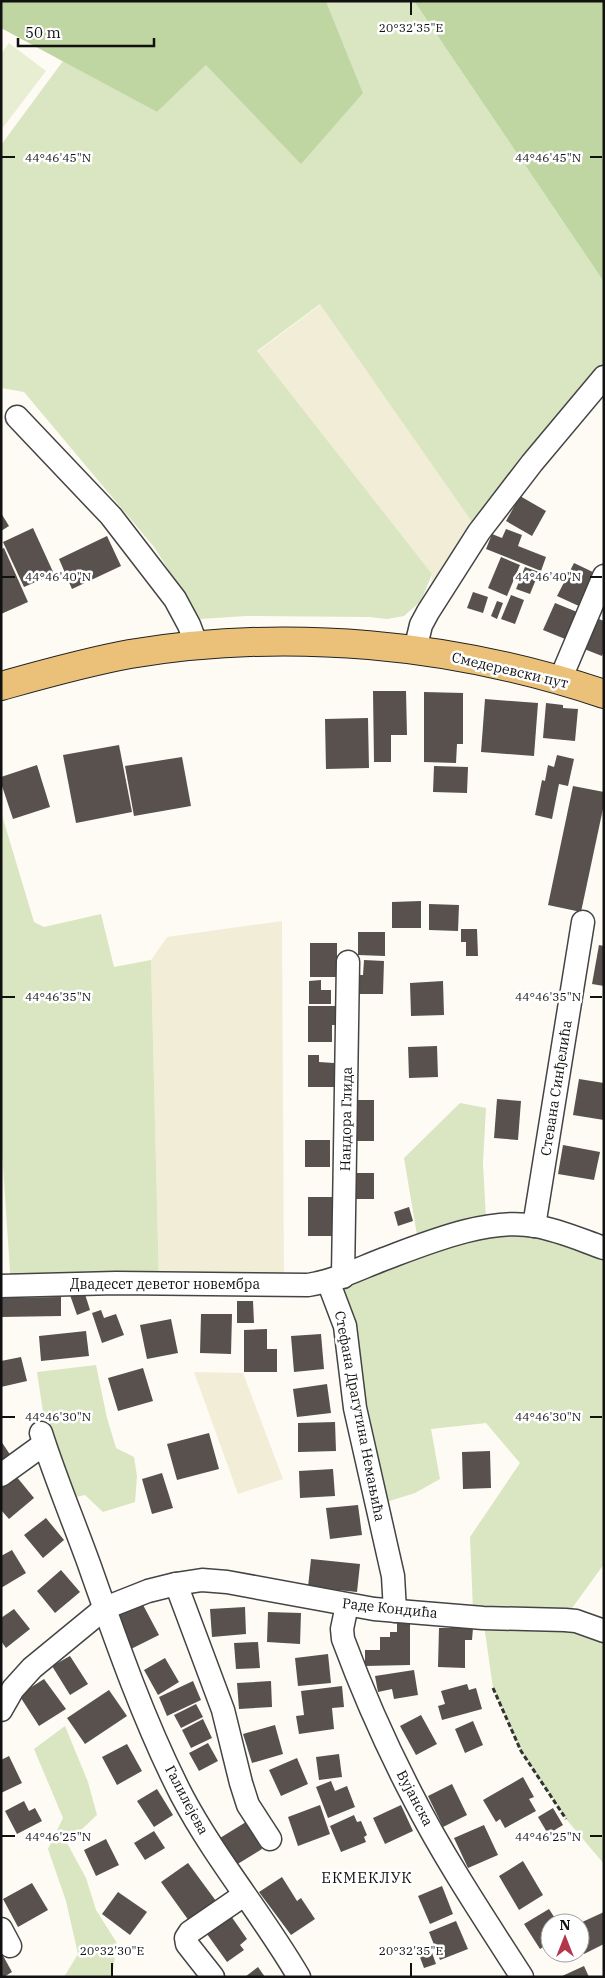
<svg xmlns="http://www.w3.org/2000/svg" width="605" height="1978" font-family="'IBM Plex Serif',serif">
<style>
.farmland{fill:#f2edd7}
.green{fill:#d9e6c1}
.forest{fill:#bfd5a2}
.pitch{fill:#e8eed2}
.building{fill:#58514e}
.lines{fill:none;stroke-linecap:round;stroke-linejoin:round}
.minor-casing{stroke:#444;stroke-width:25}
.major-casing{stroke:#222;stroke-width:30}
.path{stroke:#333;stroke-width:3;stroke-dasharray:5 2.5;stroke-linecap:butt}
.minor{stroke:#fff;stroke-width:22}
.major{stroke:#ebc179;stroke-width:28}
.ticks{fill:none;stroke:#111;stroke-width:2}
.labels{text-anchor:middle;stroke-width:5;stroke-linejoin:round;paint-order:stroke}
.street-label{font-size:14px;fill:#111;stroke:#fff}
.neighbourhood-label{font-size:15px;letter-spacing:1px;fill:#111;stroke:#fff}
.ticks-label{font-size:12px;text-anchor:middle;fill:#111;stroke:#fff;stroke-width:5;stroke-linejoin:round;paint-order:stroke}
</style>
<rect width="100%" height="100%" fill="#fefbf5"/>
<g class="farmland">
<polygon points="321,304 479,532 428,612 432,574 257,352"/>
<polygon points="282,921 284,1285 159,1284 151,960 167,937"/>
<polygon points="194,1372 243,1373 283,1479 238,1494"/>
</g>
<g class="green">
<polygon points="326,1 414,1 604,282 604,386 479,532 320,304 257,351 432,574 421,601 404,616 387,619 369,617 246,616 200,619 154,547 24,392 1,388 1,145 63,61 157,112 206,65 363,93"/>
<polygon points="1,812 34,922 44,927 101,914 114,967 151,960 159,1284 11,1286 1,1137"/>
<polygon points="460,1103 486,1108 483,1163 487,1237 516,1234 556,1241 604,1259 604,1564 570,1611 473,1610 470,1537 520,1463 486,1423 431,1429 440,1479 415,1493 377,1505 342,1314 343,1277 419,1247 404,1158"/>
<polygon points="96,1365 107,1418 116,1448 134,1457 137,1476 135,1502 103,1512 85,1495 76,1497 43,1412 37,1372"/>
<polygon points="483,1618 604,1632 604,1864 566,1819 521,1751 493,1688"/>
<polygon points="65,1726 88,1782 97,1815 67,1843 86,1878 96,1910 117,1943 112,1977 64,1977 78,1954 66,1901 48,1849 63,1818 34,1749"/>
</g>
<g class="forest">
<polygon points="1,1 326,1 363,93 301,164 206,65 157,112 1,28"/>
<polygon points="414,1 604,1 604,282"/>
</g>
<polygon class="pitch" points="9,43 46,71 1,130 1,54"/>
<g class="building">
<polygon points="520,496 546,511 532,536 506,521"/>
<polygon points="1,513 9,526 1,531"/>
<polygon points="33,528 54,574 24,587 3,542"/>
<polygon points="506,529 522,535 518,546 546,557 541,571 486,549 492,534 502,538"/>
<polygon points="107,536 121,566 72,589 59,559"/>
<polygon points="4,548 28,602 1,614 1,549"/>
<polygon points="501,557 520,565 507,596 488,588"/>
<polygon points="574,563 597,574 581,607 557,596"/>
<polygon points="525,567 539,572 530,594 516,589"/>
<polygon points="473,592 488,597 483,613 467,608"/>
<polygon points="511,595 524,600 515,624 501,619"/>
<polygon points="497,601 503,603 497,619 491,616"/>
<polygon points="555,603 582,614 570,641 543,630"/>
<polygon points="591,616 604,621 604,651 602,656 579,647"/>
<polygon points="373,691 406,691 407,735 391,735 391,762 374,762"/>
<polygon points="424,692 463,693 463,744 457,744 456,763 424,762"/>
<polygon points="485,699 538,703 534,756 481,752"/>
<polygon points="546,703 563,705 563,708 578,709 575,741 543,738"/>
<polygon points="368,718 369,768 326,769 325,719"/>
<polygon points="119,745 132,812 76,823 63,755"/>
<polygon points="557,755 574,759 568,786 559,784 552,819 535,815 542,780 545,781 548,765 554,767"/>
<polygon points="182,757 191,806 134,816 125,766"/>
<polygon points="37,765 50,807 13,819 1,783 1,777"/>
<polygon points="434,766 468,767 467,793 433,792"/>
<polygon points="573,786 604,792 604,804 581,912 548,905"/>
<polygon points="421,901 421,928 392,928 392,902"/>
<polygon points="429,904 459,905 458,931 429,930"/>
<polygon points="461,929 477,929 478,956 466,956 466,942 461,942"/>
<polygon points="358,932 385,932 385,956 358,955"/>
<rect x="310" y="943" width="27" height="34"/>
<polygon points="599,945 604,946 604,986 592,984"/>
<polygon points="364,960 384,961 383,994 358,994 358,975 363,975"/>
<polygon points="321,980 321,990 331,990 331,1004 309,1004 309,981"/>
<polygon points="443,981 444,1015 411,1016 410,983"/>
<polygon points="308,1006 339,1006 339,1025 332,1025 332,1042 308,1042"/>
<polygon points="437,1046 438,1077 409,1078 408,1047"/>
<polygon points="308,1055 319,1055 319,1062 334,1063 334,1087 308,1087"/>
<polygon points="579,1079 604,1083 604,1120 573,1115"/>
<polygon points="497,1099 521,1101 518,1140 494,1138"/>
<rect x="351" y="1100" width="23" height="41"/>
<rect x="305" y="1140" width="25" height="27"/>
<polygon points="563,1145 600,1152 594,1180 558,1174"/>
<polygon points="348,1173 374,1173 374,1199 355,1199"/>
<rect x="308" y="1197" width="24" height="39"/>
<polygon points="409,1207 413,1221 398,1226 394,1212"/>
<polygon points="84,1291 90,1310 77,1315 70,1295"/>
<polygon points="61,1297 61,1316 1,1317 1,1298"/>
<polygon points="237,1301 253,1301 254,1323 237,1323"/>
<polygon points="101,1310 104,1318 116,1314 124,1335 102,1343 92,1313"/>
<polygon points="201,1314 232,1314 231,1354 200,1353"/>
<polygon points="171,1319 178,1353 147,1359 140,1325"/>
<polygon points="267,1329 267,1349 277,1349 277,1372 244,1372 244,1330"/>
<polygon points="86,1331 89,1356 41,1361 39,1336"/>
<polygon points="321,1334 324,1369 294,1372 291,1336"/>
<polygon points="21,1357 27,1381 1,1387 1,1361"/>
<polygon points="143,1368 153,1401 118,1411 108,1378"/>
<polygon points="327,1384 331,1413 297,1417 293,1389"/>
<polygon points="335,1422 336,1451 298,1452 298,1423"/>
<polygon points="209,1433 219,1469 177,1480 167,1444"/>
<polygon points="1,1441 11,1456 1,1462"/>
<polygon points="490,1451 491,1488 463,1489 462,1452"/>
<polygon points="333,1469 335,1496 300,1498 299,1471"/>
<polygon points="162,1473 173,1508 152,1514 142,1479"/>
<polygon points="16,1476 34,1498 9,1519 1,1510 1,1488"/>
<polygon points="358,1505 362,1535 330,1539 326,1508"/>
<polygon points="46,1518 64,1540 43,1558 24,1535"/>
<polygon points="12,1550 26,1573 1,1588 1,1556"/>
<polygon points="311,1559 360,1564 357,1592 308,1587"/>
<polygon points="61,1570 80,1592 55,1613 37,1591"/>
<polygon points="142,1603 159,1635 129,1650 113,1618"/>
<polygon points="245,1607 246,1634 212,1637 210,1609"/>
<polygon points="14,1609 30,1629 6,1648 1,1641 1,1618"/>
<polygon points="268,1612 301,1613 300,1644 267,1642"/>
<polygon points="397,1620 410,1620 410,1665 365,1666 365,1650 380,1650 380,1637 390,1637 390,1632 397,1632"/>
<polygon points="439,1628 473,1628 472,1640 465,1640 465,1668 438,1667"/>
<polygon points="258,1642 260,1668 236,1669 234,1643"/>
<polygon points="328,1654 331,1683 298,1686 295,1658"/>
<polygon points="70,1656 88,1684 70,1695 52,1666"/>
<polygon points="165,1658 179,1682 158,1695 144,1670"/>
<polygon points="414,1670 418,1695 394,1699 392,1689 378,1692 375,1676"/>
<polygon points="44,1679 66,1709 39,1726 19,1695"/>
<polygon points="193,1681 201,1700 167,1716 159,1697"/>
<polygon points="271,1681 272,1707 239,1709 237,1683"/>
<polygon points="467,1684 469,1690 476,1688 482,1709 442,1720 438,1706 445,1704 441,1691"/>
<polygon points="342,1686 344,1707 332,1708 334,1729 299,1734 296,1716 304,1715 301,1691"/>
<polygon points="109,1690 127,1716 85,1744 67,1718"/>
<polygon points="196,1704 203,1717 181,1728 174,1715"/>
<polygon points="421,1715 437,1744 416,1755 400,1726"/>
<polygon points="203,1719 212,1738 191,1748 182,1730"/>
<polygon points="473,1721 483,1745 465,1753 455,1729"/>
<polygon points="275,1725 283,1754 252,1763 243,1734"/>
<polygon points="208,1743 218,1761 199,1771 189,1753"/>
<polygon points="127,1744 142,1771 117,1785 102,1757"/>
<polygon points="339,1754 342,1777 319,1780 316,1757"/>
<polygon points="9,1756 22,1783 1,1793 1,1760"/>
<polygon points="297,1758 308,1784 281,1796 269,1770"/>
<polygon points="523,1777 534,1797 529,1799 536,1811 505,1828 500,1819 496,1822 483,1800"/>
<polygon points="331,1781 335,1791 347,1786 355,1807 328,1818 316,1787"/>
<polygon points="452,1784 467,1815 443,1827 428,1796"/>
<polygon points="157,1789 173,1815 154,1827 137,1801"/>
<polygon points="24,1801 29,1811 35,1808 42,1821 17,1834 5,1811"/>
<polygon points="320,1805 330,1834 298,1846 288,1817"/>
<polygon points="401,1805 413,1831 385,1844 373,1818"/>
<polygon points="553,1808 563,1825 548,1834 538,1817"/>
<polygon points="354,1815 357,1822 361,1821 367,1835 364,1837 366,1842 341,1852 330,1826"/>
<polygon points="246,1822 262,1849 236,1865 220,1838"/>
<polygon points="484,1825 498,1855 468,1868 454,1838"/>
<polygon points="154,1831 165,1848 145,1860 134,1843"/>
<polygon points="106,1839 119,1865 96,1876 84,1850"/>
<polygon points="523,1861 543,1895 519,1910 499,1876"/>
<polygon points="188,1863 216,1901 189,1921 161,1882"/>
<polygon points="282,1877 297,1901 301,1898 315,1919 291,1935 259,1892"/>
<polygon points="32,1883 48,1910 18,1927 3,1899"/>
<polygon points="442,1886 453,1914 430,1924 418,1896"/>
<polygon points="118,1892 147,1912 130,1935 102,1914"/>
<polygon points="549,1909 558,1923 550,1923 550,1943 540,1949 524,1924"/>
<polygon points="604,1912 604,1944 584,1954 580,1945 580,1923"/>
<polygon points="231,1916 247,1939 240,1945 244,1950 227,1962 207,1934"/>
<polygon points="456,1921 468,1949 440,1960 429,1932"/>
<polygon points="430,1947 436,1964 424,1968 418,1952"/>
<polygon points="1,1952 12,1972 4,1977 1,1977"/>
<polygon points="584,1966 589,1977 560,1977"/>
<polygon points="258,1967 265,1977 245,1977"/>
</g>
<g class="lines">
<g class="minor-casing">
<g id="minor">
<polyline points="17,417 111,516 175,599 189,625 197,646"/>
<polyline points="415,650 421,625 428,612 479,532 532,463 604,377"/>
<polyline points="560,680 604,576"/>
<polyline points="534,1226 583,922"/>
<polyline points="343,1277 348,962"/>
<polyline points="328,1281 345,1326 355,1408 393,1576 395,1611"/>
<path d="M1 1286 116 1283 308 1285C335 1281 358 1269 384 1259 427 1243 489 1217 535 1226 559 1230 581 1240 604 1248"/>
<path d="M41 1433C55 1477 73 1520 89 1564 116 1641 145 1724 182 1796 216 1860 263 1915 299 1977"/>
<polyline points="1,1475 44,1444"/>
<polyline points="176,1584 223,1710 241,1783 248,1805 270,1839"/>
<path d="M347 1605 342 1629 343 1639C363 1693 386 1745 412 1795 444 1858 484 1918 522 1977"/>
<polyline points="1,1710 13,1689 32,1668 105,1608 148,1591 176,1584 202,1580 227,1582 374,1609 483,1618 565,1620 576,1621 604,1631"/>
<polyline points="1,1929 10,1946"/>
<polyline points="213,1977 187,1944 186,1938 190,1932 244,1895"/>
</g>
</g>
<g class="major-casing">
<path id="major" d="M1 686C44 674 86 662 130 654 288 628 452 643 604 694"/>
</g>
<polyline class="path" points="493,1688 521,1751 566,1819"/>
<use href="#minor" class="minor"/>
<use href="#major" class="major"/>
</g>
<path class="ticks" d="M411 2V15M2 157H15M590 157H602M2 577H15M590 577H602M2 997H15M590 997H602M2 1417H15M590 1417H602M2 1836H15M590 1836H602M112 1963V1976M411 1963V1976"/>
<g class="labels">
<g class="street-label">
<text transform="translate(510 670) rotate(13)" y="5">Смедеревски пут</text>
<text transform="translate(556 1088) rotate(-81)" y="5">Стевана Синђелића</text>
<text transform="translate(346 1119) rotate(-89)" y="5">Нандора Глида</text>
<text x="165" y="1289">Двадесет деветог новембра</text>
<text transform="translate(360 1416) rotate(79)" y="5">Стефана Драгутина Немањића</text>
<text transform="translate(390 1608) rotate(6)" y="5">Раде Кондића</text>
<text transform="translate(415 1798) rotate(62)" y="5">Вујанска</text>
<text transform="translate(187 1800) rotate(62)" y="5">Галилејева</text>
</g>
<g class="neighbourhood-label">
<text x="367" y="1883">ЕКМЕКЛУК</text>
</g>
</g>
<g class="ticks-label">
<text x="411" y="32">20°32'35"E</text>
<text x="58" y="162">44°46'45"N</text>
<text x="548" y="162">44°46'45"N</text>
<text x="58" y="581">44°46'40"N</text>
<text x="548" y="581">44°46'40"N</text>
<text x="58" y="1001">44°46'35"N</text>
<text x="548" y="1001">44°46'35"N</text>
<text x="58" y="1421">44°46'30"N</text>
<text x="548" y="1421">44°46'30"N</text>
<text x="58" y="1841">44°46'25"N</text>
<text x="548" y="1841">44°46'25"N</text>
<text x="112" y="1955">20°32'30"E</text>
<text x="411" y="1955">20°32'35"E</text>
</g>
<rect width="605" height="1978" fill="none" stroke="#111111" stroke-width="5"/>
<g transform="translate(565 1938)"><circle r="24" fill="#ffffff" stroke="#a0a0a0"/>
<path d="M0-4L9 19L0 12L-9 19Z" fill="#b4364b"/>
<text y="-8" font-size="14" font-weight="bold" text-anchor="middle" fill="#111111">N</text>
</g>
<path d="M18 38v8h136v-8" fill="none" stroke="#111111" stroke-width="2.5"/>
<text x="25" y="38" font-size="15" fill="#111111" stroke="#ffffff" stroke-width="4" paint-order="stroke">50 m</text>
</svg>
